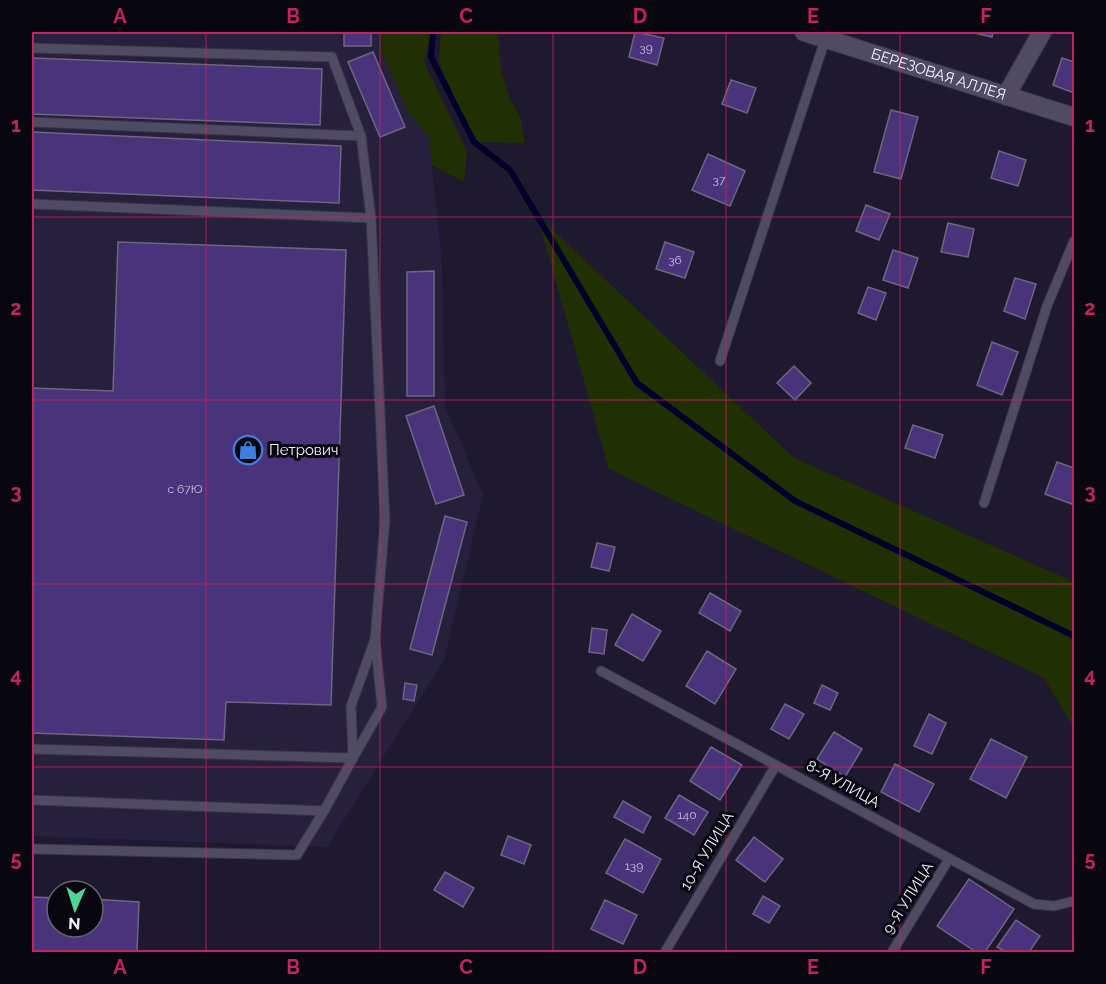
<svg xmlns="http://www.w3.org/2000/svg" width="1106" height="984" font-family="Raleway,sans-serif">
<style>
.built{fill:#27203c}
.green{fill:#213003}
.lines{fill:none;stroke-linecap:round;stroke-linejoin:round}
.stream{stroke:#00002b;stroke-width:6}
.building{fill:#49337b;stroke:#6c6681;stroke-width:1.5}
.lane-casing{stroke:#383445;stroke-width:11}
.street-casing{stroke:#383445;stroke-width:20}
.lane{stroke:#504a63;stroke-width:9}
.street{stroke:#504a63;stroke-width:18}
.grid{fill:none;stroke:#c42363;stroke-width:1.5;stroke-opacity:0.55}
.labels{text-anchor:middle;stroke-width:6;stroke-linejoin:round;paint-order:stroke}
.number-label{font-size:12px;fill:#c9c2de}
.street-label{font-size:15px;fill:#f4f2ff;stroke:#08060f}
.poi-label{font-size:15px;fill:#f4f2ff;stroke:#08060f;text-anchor:start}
.neatline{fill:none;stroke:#c42363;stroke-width:2}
.grid-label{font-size:20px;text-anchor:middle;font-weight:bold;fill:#c42363}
</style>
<rect width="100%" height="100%" fill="#1e192e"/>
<polygon class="built" points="32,32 382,32 382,53 409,113 429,137 442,265 445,406 483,495 444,660 327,847 32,836"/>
<g class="green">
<polygon points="382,32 432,32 424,62 467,152 464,182 432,165 429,137 409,113 382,53"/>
<polygon points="443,32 498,32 501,71 510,99 520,117 525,143 474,142 439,62 441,34"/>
<polygon points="537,215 794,458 1074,582 1074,728 1044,678 609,469"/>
</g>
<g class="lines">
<polyline class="stream" points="433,32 431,57 474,142 510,170 637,383 795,501 1074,636"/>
</g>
<g class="building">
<rect x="344" y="32" width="27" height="14"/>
<polygon points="635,32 664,38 657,65 629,57"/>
<polygon points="970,32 993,32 992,37"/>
<polygon points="373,52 405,127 380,137 348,62"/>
<polygon points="32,58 322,69 320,125 32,114"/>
<polygon points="1062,58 1074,62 1074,93 1053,85"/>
<polygon points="731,80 756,88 747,113 722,104"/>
<polygon points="891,110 918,117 901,179 874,172"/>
<polygon points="32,132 341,146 339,203 32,190"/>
<polygon points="999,151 1026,160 1018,186 991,178"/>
<polygon points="708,154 745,171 730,206 692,190"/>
<polygon points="866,205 890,214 879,240 856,231"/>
<polygon points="948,223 974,229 968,257 941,252"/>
<polygon points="118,242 346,250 331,705 226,702 224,740 32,733 32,388 113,391"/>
<polygon points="665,242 694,252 685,278 656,269"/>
<polygon points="893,250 918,258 908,288 883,280"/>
<polygon points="434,271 434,396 407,396 407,272"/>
<polygon points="1015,278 1036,284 1025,319 1004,311"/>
<polygon points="868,287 886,293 876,320 858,313"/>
<polygon points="992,342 1018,352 1002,395 977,385"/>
<polygon points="794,366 811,383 795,400 777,383"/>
<polygon points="434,406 464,495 436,504 406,416"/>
<polygon points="913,425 943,435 935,458 905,448"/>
<polygon points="1057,462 1074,468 1074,505 1045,494"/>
<polygon points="445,516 467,522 432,655 410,649"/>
<polygon points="597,543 615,547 609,571 591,567"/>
<polygon points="710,593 741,611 730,631 699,613"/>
<polygon points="632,614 661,631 643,661 615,645"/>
<polygon points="592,628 607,630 604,654 589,652"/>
<polygon points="707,651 736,669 715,704 686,686"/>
<polygon points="405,683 417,685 414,701 403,699"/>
<polygon points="822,685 838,693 830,710 814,703"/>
<polygon points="785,704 804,714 789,739 771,729"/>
<polygon points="929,714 946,723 932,754 914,746"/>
<polygon points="834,732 862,749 845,777 817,759"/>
<polygon points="991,739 1027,757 1006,798 970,779"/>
<polygon points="711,747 742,765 720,800 690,781"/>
<polygon points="895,764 934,784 919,812 881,792"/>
<polygon points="679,795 708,812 694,835 665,818"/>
<polygon points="623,801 651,817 643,833 614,817"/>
<polygon points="508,836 531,845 524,864 501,855"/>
<polygon points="754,837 783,859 765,882 736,860"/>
<polygon points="625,839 661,859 643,893 606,873"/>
<polygon points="445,872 474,888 463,907 434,890"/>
<polygon points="969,879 1014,909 985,952 976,952 937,926"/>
<polygon points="763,896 780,906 769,923 753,914"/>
<polygon points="32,897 57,898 57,927 93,927 93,899 139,902 137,952 32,952"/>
<polygon points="605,900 637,915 623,944 591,929"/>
<polygon points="1016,920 1040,936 1029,952 1006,952 997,947"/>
</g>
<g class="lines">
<g class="lane-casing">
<g id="lane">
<polyline points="32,48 332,57 361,136"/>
<polyline points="32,122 361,136 371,218"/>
<polyline points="32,204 371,218 385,520 375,639"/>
<polyline points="720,361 825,40"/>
<polyline points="984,503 1047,306 1074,241"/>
<polygon points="375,639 382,707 353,758 351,706"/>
<polyline points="601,671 1034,904 1054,906 1074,901"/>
<polyline points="32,749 353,758 324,811 297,855 32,849"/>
<polyline points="32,800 324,811"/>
<polyline points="665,952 776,765"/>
<polyline points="892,952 949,859"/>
</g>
</g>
<g class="street-casing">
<g id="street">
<path id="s1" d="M804 32 1074 117"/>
<polyline points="1006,96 1042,32"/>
</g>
</g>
<use href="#lane" class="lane"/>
<use href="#street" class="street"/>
</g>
<path class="grid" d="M206 32V952M380 32V952M553 32V952M726 32V952M900 32V952M32 217H1074M32 400H1074M32 584H1074M32 767H1074"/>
<defs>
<g id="shop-ring" transform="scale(1.5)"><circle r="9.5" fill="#08060f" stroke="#3f7fe0" stroke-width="1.5"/><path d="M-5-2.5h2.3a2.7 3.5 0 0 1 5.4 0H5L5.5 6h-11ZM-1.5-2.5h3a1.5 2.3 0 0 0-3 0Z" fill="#3f7fe0"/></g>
</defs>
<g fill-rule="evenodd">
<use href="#shop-ring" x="248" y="450"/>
</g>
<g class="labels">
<g class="number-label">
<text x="646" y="52">39</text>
<text x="719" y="184">37</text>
<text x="675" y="264">36</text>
<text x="185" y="493">с 67Ю</text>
<text x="687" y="819">140</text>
<text x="634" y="870">139</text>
</g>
<g class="street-label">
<text dy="5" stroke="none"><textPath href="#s1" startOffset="141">БЕРЕЗОВАЯ АЛЛЕЯ</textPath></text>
<text transform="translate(843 784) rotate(29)" y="5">8-Я УЛИЦА</text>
<text transform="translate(707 851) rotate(-59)" y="5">10-Я УЛИЦА</text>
<text transform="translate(908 898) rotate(-58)" y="5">9-Я УЛИЦА</text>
</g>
<g class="poi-label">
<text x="269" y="455">Петрович</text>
</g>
</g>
<rect width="1106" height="984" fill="none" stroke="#08060f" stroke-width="66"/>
<g transform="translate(75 909) rotate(183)"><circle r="28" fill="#08060f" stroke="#66646f" stroke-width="1.5"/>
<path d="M0-4.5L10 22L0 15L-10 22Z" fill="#53d396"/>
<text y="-9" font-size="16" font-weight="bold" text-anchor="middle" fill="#f4f2ff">N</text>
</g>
<rect x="33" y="33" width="1040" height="918" class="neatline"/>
<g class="grid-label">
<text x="120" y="23">A</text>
<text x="293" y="23">B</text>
<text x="466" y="23">C</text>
<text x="640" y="23">D</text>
<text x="813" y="23">E</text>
<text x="986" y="23">F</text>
<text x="16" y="132">1</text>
<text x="1090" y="132">1</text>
<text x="16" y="315">2</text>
<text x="1090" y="315">2</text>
<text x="16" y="499">3</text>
<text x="1090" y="499">3</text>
<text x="16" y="682">4</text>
<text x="1090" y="682">4</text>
<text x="16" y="866">5</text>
<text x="1090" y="866">5</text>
<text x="120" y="974">A</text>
<text x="293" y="974">B</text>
<text x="466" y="974">C</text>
<text x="640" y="974">D</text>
<text x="813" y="974">E</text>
<text x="986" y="974">F</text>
</g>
</svg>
